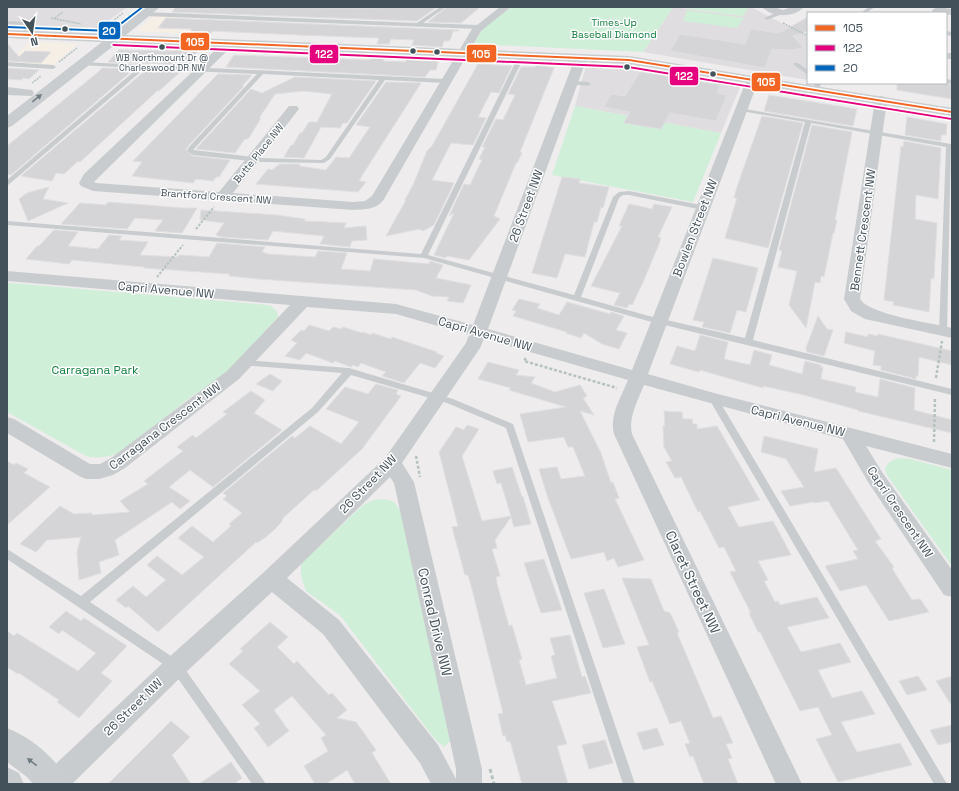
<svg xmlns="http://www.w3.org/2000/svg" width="959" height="791" font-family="'Space Grotesk',sans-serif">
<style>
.commercial{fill:#f6efe6}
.education{fill:#dfdddf}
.green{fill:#cfefd8}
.building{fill:#d5d5d7;stroke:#dfdee0}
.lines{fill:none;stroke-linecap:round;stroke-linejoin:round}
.path-far3{stroke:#b5c3bd;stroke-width:1.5;stroke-dasharray:2 1;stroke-linecap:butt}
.path-far2{stroke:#b5c3bd;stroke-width:2;stroke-dasharray:2.5 1.5;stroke-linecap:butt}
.path-far1{stroke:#b5c3bd;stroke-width:2.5;stroke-dasharray:3 2;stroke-linecap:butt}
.path{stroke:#b5c3bd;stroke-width:3;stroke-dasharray:4 2.5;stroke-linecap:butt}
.lane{fill:#c9ccce;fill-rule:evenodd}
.street{fill:#c9ccce;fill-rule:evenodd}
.secondary{fill:#c9cdd0;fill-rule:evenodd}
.bus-1-casing{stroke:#fff;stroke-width:3}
.bus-2-casing{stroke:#fff;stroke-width:3}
.bus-3-casing{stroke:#fff;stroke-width:3}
.bus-1{fill:#f26522;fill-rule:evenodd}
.bus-2{fill:#e5007d;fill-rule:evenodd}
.bus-3{fill:#0065bd;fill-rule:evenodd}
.oneway{fill:#727c83}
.bus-dot{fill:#43515a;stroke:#fff;stroke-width:1.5}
.labels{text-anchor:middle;stroke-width:3;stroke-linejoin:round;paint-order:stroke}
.far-bus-label{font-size:9px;fill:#43515a;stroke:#fff}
.far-park-label{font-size:10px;fill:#107f3d;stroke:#fff}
.far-street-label{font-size:10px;fill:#43515a;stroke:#fff}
.street-label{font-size:12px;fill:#43515a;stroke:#fff}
.park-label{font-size:12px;fill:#107f3d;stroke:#fff}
.near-street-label{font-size:14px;fill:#43515a;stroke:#fff}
.line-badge{stroke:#fff;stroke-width:1.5}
.badge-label{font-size:11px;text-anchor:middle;font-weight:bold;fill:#fff}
</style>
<rect width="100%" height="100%" fill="#eeeced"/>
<g class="commercial">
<polygon points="154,16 199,17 188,34 138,31 137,30"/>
<polygon points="30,41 78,44 53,65 7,64"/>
</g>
<g class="education">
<polygon points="7,7 127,7 96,30 7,26"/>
<polygon points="673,7 742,16 749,7 751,7 808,37 808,80 643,52"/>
<polygon points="586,66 631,67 736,84 740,87 721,133 575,106"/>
</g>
<g class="green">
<polygon points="512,7 673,7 643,52 474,44 483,28"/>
<polygon points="677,7 749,7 743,16"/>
<polygon points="687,10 744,18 737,28 683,21"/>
<polygon points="575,106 721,133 693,202 552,175"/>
<path d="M11 283 268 305C275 308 277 310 278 317L229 370 214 382 192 396 119 453C107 457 98 459 86 456L7 412V284Z"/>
<path d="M901 458 910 459 952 470V566L887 475 885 469C889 461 893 459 901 458Z"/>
<polygon points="384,499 394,502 401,512 450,741 444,747 434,738 340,615 306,591 301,576 301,564 363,505 374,500"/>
</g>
<g class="building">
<polygon points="176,7 365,8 437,7 417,21 172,12"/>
<polygon points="447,7 480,7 461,23 428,22"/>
<polygon points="808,17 808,31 793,36 803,48 791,50 772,49 765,68 670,51 680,34 745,44 751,29 778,33 785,30"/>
<polygon points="166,18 459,30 459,31 453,31 451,38 449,41 444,41 442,47 412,45 414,40 391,39 389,44 377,44 379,38 299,35 212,31 208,37 187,36 192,29 158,28"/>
<polygon points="7,43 19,57 25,51 51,52 41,63 7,61"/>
<polygon points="178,47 200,48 194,56 198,56 188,65 108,62 119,50 175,51"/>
<polygon points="234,55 371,60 373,55 385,55 383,61 406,62 408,56 439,58 436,70 430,70 425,77 226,67"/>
<polygon points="478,64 512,66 499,93 491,92 478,117 486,118 473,145 451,143 432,180 454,183 434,225 423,231 419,229 386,236 406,200 405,200 413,185 427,151 432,146"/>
<polygon points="536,65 554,68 520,152 522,153 517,163 516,163 494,216 500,219 469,260 447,256 446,258 434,255 454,213 449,216 464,184 470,185 482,160 479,159 485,147 482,147 496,119 503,120 515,95 508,94 521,67 535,67"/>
<polygon points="7,68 39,70 29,79 23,78 21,80 7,79"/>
<polygon points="102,68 134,69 11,175 7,174 7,146 96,74"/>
<polygon points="145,71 180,72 159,91 157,91 80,162 78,161 64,174 56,173 52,181 21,176"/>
<polygon points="640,72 720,85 717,93 727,95 716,121 670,113 661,129 624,123 630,112 604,107 611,94 625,96"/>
<polygon points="218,74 252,75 242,86 244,86 188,146 186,150 193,156 230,160 219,177 216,177 213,181 196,179 193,183 132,176 142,162 133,161"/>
<polygon points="295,77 376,81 347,123 343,123 340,128 321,127 304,158 284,157 291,145 293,145 300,133 302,133 309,122 317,122 332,94 303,91 275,94 259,118 261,118 249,138 244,140 235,153 196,149 251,89 262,93"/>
<polygon points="386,82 421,83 363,174 359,181 366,182 358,192 256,184 268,169 272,170 280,164 300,164 299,166 326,170 336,157 349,158 370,127 356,125"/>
<polygon points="897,83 944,83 952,85 952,99 897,90"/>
<polygon points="769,95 857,109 853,126 764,111"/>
<polygon points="762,116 803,123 768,248 725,238 737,198 734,198 737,187"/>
<polygon points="907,117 947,124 946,135 941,135 941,141 905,135"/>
<polygon points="812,125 852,132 835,220 837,220 834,233 833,233 824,277 821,276 820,283 815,282 806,328 789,305 797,271 778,267 782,251 779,250"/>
<polygon points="904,141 941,148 938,199 916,195 915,219 937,223 934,279 931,278 929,312 893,305 894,302 884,300 901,146 903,147"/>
<polygon points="562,177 580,179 579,183 609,187 603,208 601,207 597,222 594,222 585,257 565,254 557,278 532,273"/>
<polygon points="49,187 43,199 68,203 28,221 19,199 27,193"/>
<polygon points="108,202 182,208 197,208 182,233 155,231 163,220 135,218 127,229 61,224 80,203 106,205"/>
<polygon points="629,204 652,209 654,204 672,207 658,237 661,238 659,244 644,280 632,305 629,304 627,308 614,305 620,293 591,286 622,226 619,226"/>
<polygon points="201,210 276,215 305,219 304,221 346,223 344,228 366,226 367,240 352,241 350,247 320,244 324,236 273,231 268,240 221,237 216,235 224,223 200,220"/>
<polygon points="54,230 78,232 68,246 98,249 109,235 122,236 119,240 148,242 140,255 176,257 180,255 209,257 217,243 265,247 262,252 268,254 315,257 318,251 347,253 341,269 370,271 374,259 429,264 430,261 443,265 436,278 471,285 463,303 447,301 449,297 432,296 416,290 259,279 229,276 230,274 144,268 144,267 72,260 69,264 26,259 37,246 39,246"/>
<polygon points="713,258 758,268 746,312 737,310 730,333 702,327 704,322 693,320"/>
<polygon points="519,299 540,304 537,308 559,315 567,302 610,314 611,312 624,316 616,330 627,333 619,349 602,344 584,333 581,338 566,333 567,332 513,316 516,311 512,310"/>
<polygon points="818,316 827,329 833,330 824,356 807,352 806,348"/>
<polygon points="309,325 329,331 333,327 341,329 343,327 362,333 363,332 371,335 372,333 391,339 392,337 437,352 436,353 444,356 435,368 420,363 404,383 382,376 386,372 361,363 358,367 353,365 351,367 335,361 333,363 306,353 300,360 285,356 297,343 291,340 301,330 304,331"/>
<polygon points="846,332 868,337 868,334 878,336 878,334 952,351 952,365 919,357 918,376 916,376 916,379 881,370 881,366 873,365 875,351 844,343"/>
<polygon points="700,335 728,342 724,359 750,365 754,350 772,355 769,365 802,374 805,361 821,365 820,367 823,367 821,379 856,387 855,392 878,397 880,379 915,388 914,410 952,420 952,433 858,411 858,410 800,394 763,386 763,388 700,370 699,372 670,364 677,346 695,351"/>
<polygon points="488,362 519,370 516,375 535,377 531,383 555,392 580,385 587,396 583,398 594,415 580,411 601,453 611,483 613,482 619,498 615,499 644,560 618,567 614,558 607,561 604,552 571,559 548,498 539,469 557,467 561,479 585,476 573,447 568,447 564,437 528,442 520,414 566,407 509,390 511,388 478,379"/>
<polygon points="270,374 282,381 273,391 256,384"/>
<polygon points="376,384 398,390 396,394 401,396 362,449 316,491 315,489 282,519 283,520 276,528 266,537 257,543 256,542 158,632 128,606 126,608 116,600 133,586 146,597 166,580 147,565 157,556 182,575 204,557 178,538 192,526 213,542 231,526 229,524 242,513 223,499 227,496 223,493 292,436 295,438 310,426 341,444 359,422 326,409 345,387 368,394"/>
<polygon points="251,391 265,400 254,413 282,430 213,487 190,470 169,487 190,501 180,509 172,502 115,540 119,555 99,562 101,573 79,580 77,552 81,537 47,540 36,552 20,544 60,506 74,514 92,513 91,515 130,512 120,501 148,484 144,481 183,451 177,447 193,435 196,438 227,414 223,412"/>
<polygon points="664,411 682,412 683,419 692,419 693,424 697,424 697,429 717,426 760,500 728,507 739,527 773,521 791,555 758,561 768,580 764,581 775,602 778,601 780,605 817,597 829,618 787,627 801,652 840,643 851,662 818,670 832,698 862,691 875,714 841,722 857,752 900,743 912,765 838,782 816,739 832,735 818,707 800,711 760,632 758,632 749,613 751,613 730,572 736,571 724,547 719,548 700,511 698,512 681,477 675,478 666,462 672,461 664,447 663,426 665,426"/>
<polygon points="467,425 479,429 462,456 482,521 511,516 501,483 497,484 493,471 512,467 522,497 523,496 531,524 514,527 511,517 495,540 497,548 492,549 500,576 496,577 497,584 509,626 512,625 522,659 519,660 526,685 557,678 551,656 555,655 550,638 570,635 582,677 585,676 591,693 552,701 567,744 557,746 568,784 522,784 510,741 507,742 505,735 503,736 498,714 503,713 472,589 468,575 465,575 456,542 452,527 458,526 439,452 456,427 464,430"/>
<polygon points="764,436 818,449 814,472 836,468 881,539 875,541 894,567 892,568 896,575 912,600 920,599 929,612 889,621 866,585 840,591 825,566 858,559 853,551 858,550 828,501 813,503 813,502 790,506 781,491 804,487 786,459 761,452"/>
<polygon points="7,461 14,465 16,463 28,469 24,473 50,487 7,525"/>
<polygon points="544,559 562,610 541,613 524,563"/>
<polygon points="622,578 651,579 664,611 670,613 679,632 677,633 713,718 721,716 733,743 726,744 732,758 728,759 738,784 704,784 693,756 690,757 685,744 690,743 681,721 670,724 652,681 650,682 637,647 649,645"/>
<polygon points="604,589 625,644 603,648 584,593"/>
<polygon points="66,611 81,621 84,618 127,646 101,673 112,681 79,718 57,702 59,700 19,673 18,674 7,667 7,631 14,636 17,633 78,671 96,653 62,630 59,634 49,627"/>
<polygon points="270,622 288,637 277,647 294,664 297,661 329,695 332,693 347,710 337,718 356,722 376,750 372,753 391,784 355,784 347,770 326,784 315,784 304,766 328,751 321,738 326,735 292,696 274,710 289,731 268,747 254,728 260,724 242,705 260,691 229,664 243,651 240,649"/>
<polygon points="918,676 927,690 907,695 899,681"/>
<polygon points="952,676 952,706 936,681"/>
<polygon points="171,721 190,737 172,755 191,784 108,784"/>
<polygon points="952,725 952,742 938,745 930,730"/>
<polygon points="657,728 664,745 643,750 637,733"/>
<polygon points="605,740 613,763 589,769 582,745"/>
<polygon points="231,762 242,778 234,784 199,784"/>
</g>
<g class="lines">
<g class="path-far3">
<polyline points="51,18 81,24"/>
<polyline points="55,18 63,12"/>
<polyline points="783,23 808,36"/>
<polyline points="105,27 123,13"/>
<polyline points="59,62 77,48"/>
<polyline points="32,83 41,76"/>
</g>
<g class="path-far2">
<polyline points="196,229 214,207"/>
<polyline points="157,277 183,245"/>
</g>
<g class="path-far1">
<polyline points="526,358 524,361 617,388"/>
<polyline points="936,378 942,341"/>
<polyline points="934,442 935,397"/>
<polyline points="416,456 420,477"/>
</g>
<polyline class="path" points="490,769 494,784"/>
<g class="lane">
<polygon points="440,7 446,7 423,23 479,25 482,27 479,29 145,16 142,14 145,12 417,23"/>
<polygon points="869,7 875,7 866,13 860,13"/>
<polygon points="780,11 783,13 782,14 767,20 764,18"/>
<polygon points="7,21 29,22 29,35 26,37 23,35 24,25 7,25"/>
<polygon points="946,31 952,32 952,36 946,35"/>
<polygon points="522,53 525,55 428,255 574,295 613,197 619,192 629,191 706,206 707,208 703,210 629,195 623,195 619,198 581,297 649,316 745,338 805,122 741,111 739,110 739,108 951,144 947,331 946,333 943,334 939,331 946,147 811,123 753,340 952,389 952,395 648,321 424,258 7,225 7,221 421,254 519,55"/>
<polygon points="7,62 53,65 56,67 53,69 7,66"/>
<path d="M81 62 445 79 448 81 445 83 385 80 330 159 324 163 262 162 193 155 187 151 189 147 257 74 144 69 7 186V180L138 68 79 65 78 64ZM263 74 379 80 326 157 321 160 262 158 193 150Z"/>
<polygon points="794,63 798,63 808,70 808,75 794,65"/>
<polygon points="946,79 952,80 952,84 946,83"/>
<polygon points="572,81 588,82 591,84 588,86 570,84 569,83"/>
<polygon points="815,83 821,83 819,90 816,92 813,90"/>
<polygon points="244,360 349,368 453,399 513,424 635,784 623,784 506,428 447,403 351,375 318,412 90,602 180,662 266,784 252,784 172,670 7,559 7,549 81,596 312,408 342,373 241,365 240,363 241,361"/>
<polygon points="714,396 717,397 947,784 934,784 709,399"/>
</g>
<g class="street">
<path d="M500 7H511L481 31 384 199C377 210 365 209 353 210L93 191 81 186 79 183 84 174 225 41 229 40 234 43 233 45 94 182 96 183 219 192 289 106H297L299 109 233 193 353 202 365 201 372 196 472 29Z"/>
<path d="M762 7H775L783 10 792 7H804C794 18 772 18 762 7Z"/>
<polygon points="937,7 952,9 952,15 933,12 932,10"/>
<rect x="946" y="53" width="6" height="6"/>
<path d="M581 55 587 58 488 329 632 370 747 79 749 77H757L759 79 648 374 714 393 952 454V468L866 446 882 472 952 570V597L944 595 868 482 843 439 644 385C638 400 628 418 632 434L802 784H776L614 434C609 416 621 397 628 380L484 339 480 348 402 463 414 482 482 769V784H431L420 763 323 634 272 592 184 674 72 784H40L44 775 168 658 264 572 385 458 466 343 469 335 396 314 307 307 239 379 125 468 113 475 99 479H86L79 476 7 433V417L14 419 90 464H100L111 458 227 371 290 305 7 281V271L396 304 473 325 575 58ZM390 477 394 483 456 769V779L438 745 339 620 287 578Z"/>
<polygon points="7,87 32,90 34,93 32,96 7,95"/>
<path d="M881 96 885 97 887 100 860 299C870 315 932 323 952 328V338L865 319 851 311 844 299 875 100 877 97Z"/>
</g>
<g class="secondary">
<polygon points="146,7 160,7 126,35 629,56 952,108 952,116 629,64 117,43 12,126 7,128 7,116 102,42 7,38 7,30 111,34"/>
<path d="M7 728C32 738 58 759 69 784H33L27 777 7 762Z"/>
<polygon points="7,767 19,773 24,784 7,784"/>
</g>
<g class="bus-1-casing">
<polygon id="bus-1" points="7,33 629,59 952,111 952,113 629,61 7,35"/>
</g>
<g class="bus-2-casing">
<polygon id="bus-2" points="113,44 628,66 951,118 952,118 952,120 628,68 114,46 112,45"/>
</g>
<g class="bus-3-casing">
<polygon id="bus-3" points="141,7 144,7 112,32 7,28 7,26 111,30"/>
</g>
<use href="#bus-1" class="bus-1"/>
<use href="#bus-2" class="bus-2"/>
<use href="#bus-3" class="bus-3"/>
</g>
<defs><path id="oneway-solid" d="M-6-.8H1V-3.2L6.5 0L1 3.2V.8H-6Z"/></defs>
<g class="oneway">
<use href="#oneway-solid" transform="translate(37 98) rotate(-39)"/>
<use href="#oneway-solid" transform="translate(32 762) rotate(-143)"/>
</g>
<g class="bus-dot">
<circle cx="65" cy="29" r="3.5"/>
<circle cx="162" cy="47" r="3.5"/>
<circle cx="413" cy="51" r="3.5"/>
<circle cx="437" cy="52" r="3.5"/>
<circle cx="627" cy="67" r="3.5"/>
<circle cx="713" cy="74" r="3.5"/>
</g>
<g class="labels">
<g class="far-bus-label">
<text x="162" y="61">WB Northmount Dr @<tspan x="162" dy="10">Charleswood DR NW</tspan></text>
</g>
<g class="far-park-label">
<text x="614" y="26">Times-Up<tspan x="614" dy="12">Baseball Diamond</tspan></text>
</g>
<g class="far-street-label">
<text transform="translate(258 153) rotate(-51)" y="4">Butte Place NW</text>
<text transform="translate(216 196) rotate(4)" y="4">Brantford Crescent NW</text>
</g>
<g class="street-label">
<text transform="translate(526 206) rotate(-70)" y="4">26 Street NW</text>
<text transform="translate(695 228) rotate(-69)" y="4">Bowlen Street NW</text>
<text transform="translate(863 230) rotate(-82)" y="4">Bennett Crescent NW</text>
<text transform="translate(166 290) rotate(5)" y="4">Capri Avenue NW</text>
<text transform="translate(485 334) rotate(16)" y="4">Capri Avenue NW</text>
<text transform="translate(798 421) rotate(14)" y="4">Capri Avenue NW</text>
<text transform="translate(165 426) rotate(-37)" y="4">Carragana Crescent NW</text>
<text transform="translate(368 484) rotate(-46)" y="4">26 Street NW</text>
<text transform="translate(900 512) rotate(56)" y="4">Capri Crescent NW</text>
<text transform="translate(133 707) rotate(-44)" y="4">26 Street NW</text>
</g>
<g class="park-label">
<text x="95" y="374">Carragana Park</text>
</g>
<g class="near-street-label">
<text transform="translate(693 582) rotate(65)" y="5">Claret Street NW</text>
<text transform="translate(435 622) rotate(77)" y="5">Conrad Drive NW</text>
</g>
</g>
<g class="line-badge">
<rect x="98" y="21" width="23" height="19" rx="4" fill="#0065bd"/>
<rect x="180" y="32" width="30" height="19" rx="4" fill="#f26522"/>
<rect x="466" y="44" width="31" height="19" rx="4" fill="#f26522"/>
<rect x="309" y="44" width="30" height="20" rx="4" fill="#e5007d"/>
<rect x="669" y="66" width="30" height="20" rx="4" fill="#e5007d"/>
<rect x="751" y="72" width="30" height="20" rx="4" fill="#f26522"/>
</g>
<g class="badge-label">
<text x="109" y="35">20</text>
<text x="195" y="46">105</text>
<text x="481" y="58">105</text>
<text x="324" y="58">122</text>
<text x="684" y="80">122</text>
<text x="766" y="86">105</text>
</g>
<rect width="959" height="791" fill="none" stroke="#43515a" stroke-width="16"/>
<rect x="807" y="12" width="140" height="72" fill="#ffffff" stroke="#b4b9bd"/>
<rect x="815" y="25" width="20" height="6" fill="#f26522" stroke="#b4b9bd"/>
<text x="843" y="32" font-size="12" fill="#43515a">105</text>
<rect x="815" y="45" width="20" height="6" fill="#e5007d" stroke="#b4b9bd"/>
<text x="843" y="52" font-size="12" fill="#43515a">122</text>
<rect x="815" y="65" width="20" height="6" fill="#0065bd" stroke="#b4b9bd"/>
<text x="843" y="72" font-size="12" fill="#43515a">20</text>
<g transform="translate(32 32) rotate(167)" stroke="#ffffff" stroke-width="3" paint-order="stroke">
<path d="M0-3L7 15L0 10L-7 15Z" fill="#43515a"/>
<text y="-6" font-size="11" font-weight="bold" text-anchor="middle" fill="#43515a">N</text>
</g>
</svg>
